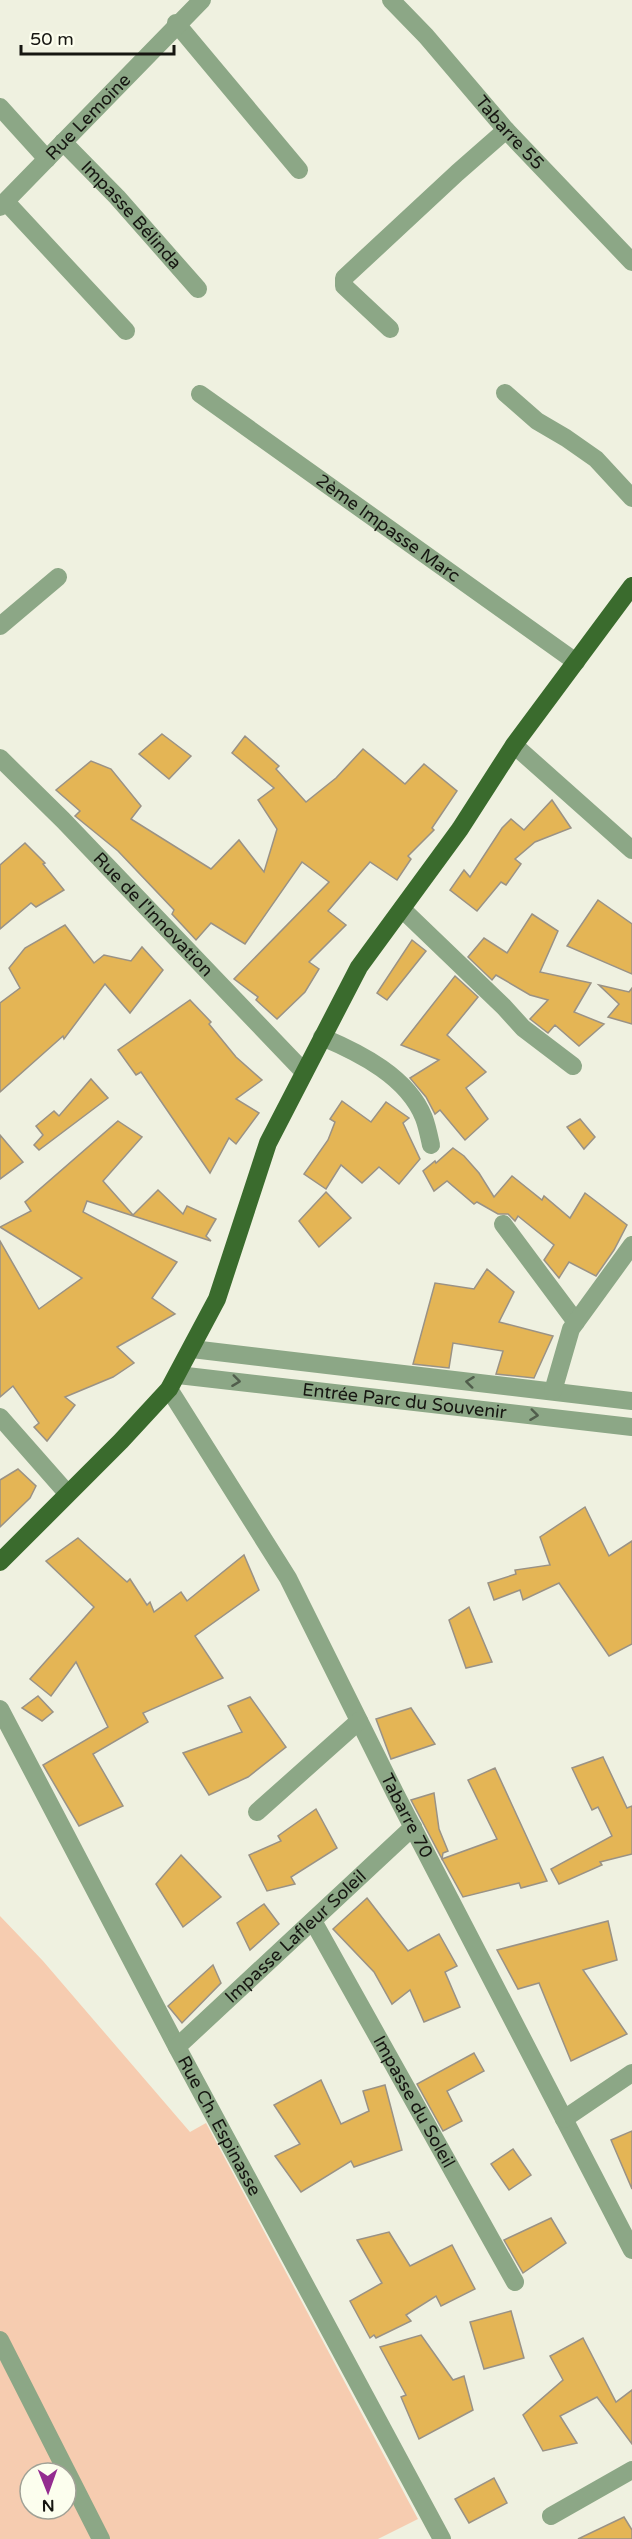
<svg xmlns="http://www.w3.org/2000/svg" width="632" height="2539" font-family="'Varela Round',sans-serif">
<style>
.green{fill:#f6ccb0;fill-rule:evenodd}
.building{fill:#e4b555;stroke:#9a9285;stroke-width:1.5}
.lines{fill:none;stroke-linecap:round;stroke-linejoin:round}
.minor{stroke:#8ca786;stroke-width:18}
.major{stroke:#3a6b2d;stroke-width:18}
.oneway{stroke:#515e4c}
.labels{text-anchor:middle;stroke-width:6;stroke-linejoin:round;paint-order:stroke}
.street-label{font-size:18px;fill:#161611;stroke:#fcfeee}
</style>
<rect width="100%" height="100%" fill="#eff1e0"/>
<path class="green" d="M0 1916 43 1961 190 2132 206 2123 418 2519 378 2539H0ZM30 2473H66V2509H30Z"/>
<g class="building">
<polygon points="162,734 191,756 169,779 139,754"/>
<polygon points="245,736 279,766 276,769 306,802 336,778 363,749 405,784 424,764 457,791 432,828 434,830 408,856 411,859 397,880 370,862 328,911 346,925 309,962 319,969 305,992 277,1019 256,1000 258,997 234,979 329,882 302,862 245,944 211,923 196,940 172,914 174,910 118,851 75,816 80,811 56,790 91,761 111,769 141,806 131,819 211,869 239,840 264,872 277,829 258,800 274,788 232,753"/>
<polygon points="552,800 571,828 535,842 515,859 521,864 506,885 501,882 477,911 450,890 464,870 470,877 502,828 511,819 524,830"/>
<polygon points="25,843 45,863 43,864 64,890 36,907 31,903 0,929 0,865"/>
<polygon points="598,900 632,924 632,974 567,946"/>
<polygon points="532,914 558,931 540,972 591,983 574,1012 604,1024 579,1046 555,1025 548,1033 530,1019 548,1000 530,995 496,975 492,980 468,957 484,938 507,953"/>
<polygon points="65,925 94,963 104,955 131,961 142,947 163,970 130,1013 105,984 64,1039 63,1036 0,1092 0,1003 20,988 9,968 25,948"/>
<polygon points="412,940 426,951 387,1000 377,993"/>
<polygon points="455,976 478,997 447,1035 486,1072 466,1088 488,1119 465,1140 440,1110 435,1114 426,1097 410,1078 439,1060 401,1045"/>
<polygon points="599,985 629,992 632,988 632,1024 608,1017 619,1004"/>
<polygon points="190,1000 211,1022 209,1024 236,1057 262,1080 236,1099 259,1113 236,1144 229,1138 210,1173 141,1072 136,1075 118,1050"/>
<polygon points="91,1079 108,1098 39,1150 34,1145 43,1135 36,1126 54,1111 59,1116"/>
<polygon points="342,1101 371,1122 386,1102 409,1118 403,1123 420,1159 399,1184 379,1167 362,1183 341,1165 326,1189 304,1174 328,1140 335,1122 330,1119"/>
<polygon points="580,1119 595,1137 584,1149 567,1127"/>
<polygon points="118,1121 142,1137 103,1181 133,1215 158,1190 183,1214 187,1206 216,1219 206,1236 211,1241 87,1201 83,1212 177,1262 152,1298 175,1314 117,1347 134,1363 113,1377 65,1397 75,1405 47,1441 34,1427 39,1423 13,1386 0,1397 0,1241 39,1309 82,1278 0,1227 31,1211 25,1202"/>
<polygon points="0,1135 23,1162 0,1179"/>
<polygon points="453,1148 464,1156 479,1173 494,1197 512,1176 542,1200 544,1196 570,1218 585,1193 627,1225 614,1250 596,1276 569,1262 559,1278 544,1260 554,1245 518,1216 515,1221 508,1214 498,1214 477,1202 474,1204 447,1181 434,1191 423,1171 435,1161 436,1163"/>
<polygon points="326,1192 351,1218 319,1247 299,1221"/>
<polygon points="487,1269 514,1292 499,1322 553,1336 534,1378 496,1374 503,1351 453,1343 449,1368 413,1364 435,1283 474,1289"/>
<polygon points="18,1469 36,1486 30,1498 0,1527 0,1480"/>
<polygon points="585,1507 609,1556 632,1541 632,1644 609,1656 559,1583 523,1600 520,1590 494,1600 488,1583 516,1574 515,1570 550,1565 540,1537"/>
<polygon points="78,1538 127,1582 130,1579 147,1605 150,1602 154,1612 181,1592 187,1601 244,1555 259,1590 195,1636 223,1678 143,1713 148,1722 93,1754 123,1806 79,1826 43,1765 108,1727 76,1662 51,1696 30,1679 94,1607 46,1561"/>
<polygon points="469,1607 492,1662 466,1668 449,1620"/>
<polygon points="38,1696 53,1712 42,1721 22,1708"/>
<polygon points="250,1697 286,1747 248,1777 209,1795 183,1753 242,1732 228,1706"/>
<polygon points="411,1708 435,1744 391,1759 376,1719"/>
<polygon points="603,1757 627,1808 632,1806 632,1854 600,1862 602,1865 559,1884 551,1869 612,1836 598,1807 592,1810 572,1768"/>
<polygon points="495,1768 547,1881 521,1888 519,1883 463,1897 442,1859 497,1839 468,1780"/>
<polygon points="434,1793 439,1829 448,1851 443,1853 442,1859 411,1800"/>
<polygon points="316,1809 337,1848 291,1877 295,1884 267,1891 249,1855 281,1841 278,1836"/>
<polygon points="181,1855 221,1897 183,1927 156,1884"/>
<polygon points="367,1898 408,1951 439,1934 457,1966 445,1972 460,2007 424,2022 410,1990 392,2004 374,1972 333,1929"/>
<polygon points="264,1904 279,1924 250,1950 237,1923"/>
<polygon points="608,1921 617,1960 583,1970 627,2034 571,2061 539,1983 518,1989 497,1950"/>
<polygon points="213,1965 221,1983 182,2023 168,2006"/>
<polygon points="474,2053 484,2071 447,2091 462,2121 443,2131 417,2084"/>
<polygon points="321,2080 341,2124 369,2111 363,2091 385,2085 402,2150 354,2167 351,2161 301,2192 275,2156 300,2144 274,2105"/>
<polygon points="632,2131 632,2189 611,2140"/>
<polygon points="513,2149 531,2175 509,2190 491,2164"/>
<polygon points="551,2218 566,2243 523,2273 504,2240"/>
<polygon points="389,2232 410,2266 452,2245 475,2289 441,2306 436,2296 406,2315 411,2321 376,2338 374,2335 370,2338 350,2301 382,2283 357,2240"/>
<polygon points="511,2311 524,2358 484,2369 470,2322"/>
<polygon points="421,2335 453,2380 464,2376 473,2410 419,2439 401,2397 406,2395 380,2347"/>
<polygon points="583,2338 616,2402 632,2390 632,2444 597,2397 560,2416 577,2443 543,2451 523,2415 563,2380 550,2356"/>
<polygon points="494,2478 507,2503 469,2523 455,2499"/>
<polygon points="624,2517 632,2530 632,2539 578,2539"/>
</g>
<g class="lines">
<g class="minor">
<path id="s1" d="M391 0 426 36 506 130 632 262"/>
<polyline points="176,23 299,170"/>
<polyline points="0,107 47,159"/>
<path id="s2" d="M63 142 117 197 198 289"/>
<polyline points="6,202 126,331"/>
<path id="s3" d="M0 207 202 0"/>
<polyline points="390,329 344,286 344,278 457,173 506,130"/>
<polyline points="505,393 537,421 566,438 596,459 632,498"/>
<path id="s4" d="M200 394 576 662"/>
<polyline points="0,626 58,577"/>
<polyline points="514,745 632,850"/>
<path id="s5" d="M0 758 63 820 304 1072"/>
<polyline points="402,909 504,1007 523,1028 573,1066"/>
<path d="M322 1037C360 1053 408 1077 424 1118 427 1126 429 1136 431 1145"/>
<polyline points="503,1224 576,1322"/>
<polyline points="192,1349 632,1401"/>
<path id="s6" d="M178 1375 632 1427"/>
<path id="s7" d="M169 1389 288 1578 395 1793 632 2250"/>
<polyline points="553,1391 571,1329 632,1245"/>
<polyline points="0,1417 67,1493"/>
<path id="s8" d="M0 1709 177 2047 442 2539"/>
<polyline points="257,1812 359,1721"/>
<path id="s9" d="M313 1921 515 2282"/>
<path id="s10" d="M177 2047 413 1827"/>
<polyline points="564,2119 632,2073"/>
<polyline points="0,2340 101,2539"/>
<polyline points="551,2516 632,2470"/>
</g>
<polyline class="major" points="0,1562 121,1441 169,1389 217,1299 268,1143 359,967 460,829 514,745 632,586"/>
</g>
<defs><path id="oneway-chevron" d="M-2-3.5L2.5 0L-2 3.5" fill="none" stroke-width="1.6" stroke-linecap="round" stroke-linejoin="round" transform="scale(1.5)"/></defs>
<g class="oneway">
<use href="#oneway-chevron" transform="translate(236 1381) rotate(7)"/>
<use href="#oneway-chevron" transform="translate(470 1382) rotate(-173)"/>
<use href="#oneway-chevron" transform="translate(534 1415) rotate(7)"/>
</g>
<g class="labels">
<g class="street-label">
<text dy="6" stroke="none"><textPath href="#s3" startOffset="126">Rue Lemoine</textPath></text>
<text dy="6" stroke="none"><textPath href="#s1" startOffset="178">Tabarre 55</textPath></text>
<text dy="6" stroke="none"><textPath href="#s2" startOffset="100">Impasse Bélinda</textPath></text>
<text dy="6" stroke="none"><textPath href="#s4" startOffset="231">2ème Impasse Marc</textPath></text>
<text dy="6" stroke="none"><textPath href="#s5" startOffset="219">Rue de l'Innovation</textPath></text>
<text dy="6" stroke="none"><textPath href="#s6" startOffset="228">Entrée Parc du Souvenir</textPath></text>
<text dy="6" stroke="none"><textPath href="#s7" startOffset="489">Tabarre 70</textPath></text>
<text dy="6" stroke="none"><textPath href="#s10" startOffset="162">Impasse Lafleur Soleil</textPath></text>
<text dy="6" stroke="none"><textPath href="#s9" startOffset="207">Impasse du Soleil</textPath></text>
<text dy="6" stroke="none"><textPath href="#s8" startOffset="471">Rue Ch. Espinasse</textPath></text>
</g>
</g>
<g transform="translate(48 2491) rotate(179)"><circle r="28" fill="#fcfeee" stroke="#a0a196" stroke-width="1.5"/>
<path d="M0-4.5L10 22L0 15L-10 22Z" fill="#942c90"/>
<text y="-9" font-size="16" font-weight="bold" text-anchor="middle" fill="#161611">N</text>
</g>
<path d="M21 45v9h153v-9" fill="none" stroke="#161611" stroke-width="3"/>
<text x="30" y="45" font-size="18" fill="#161611" stroke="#fcfeee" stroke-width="4.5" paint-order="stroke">50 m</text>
</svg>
